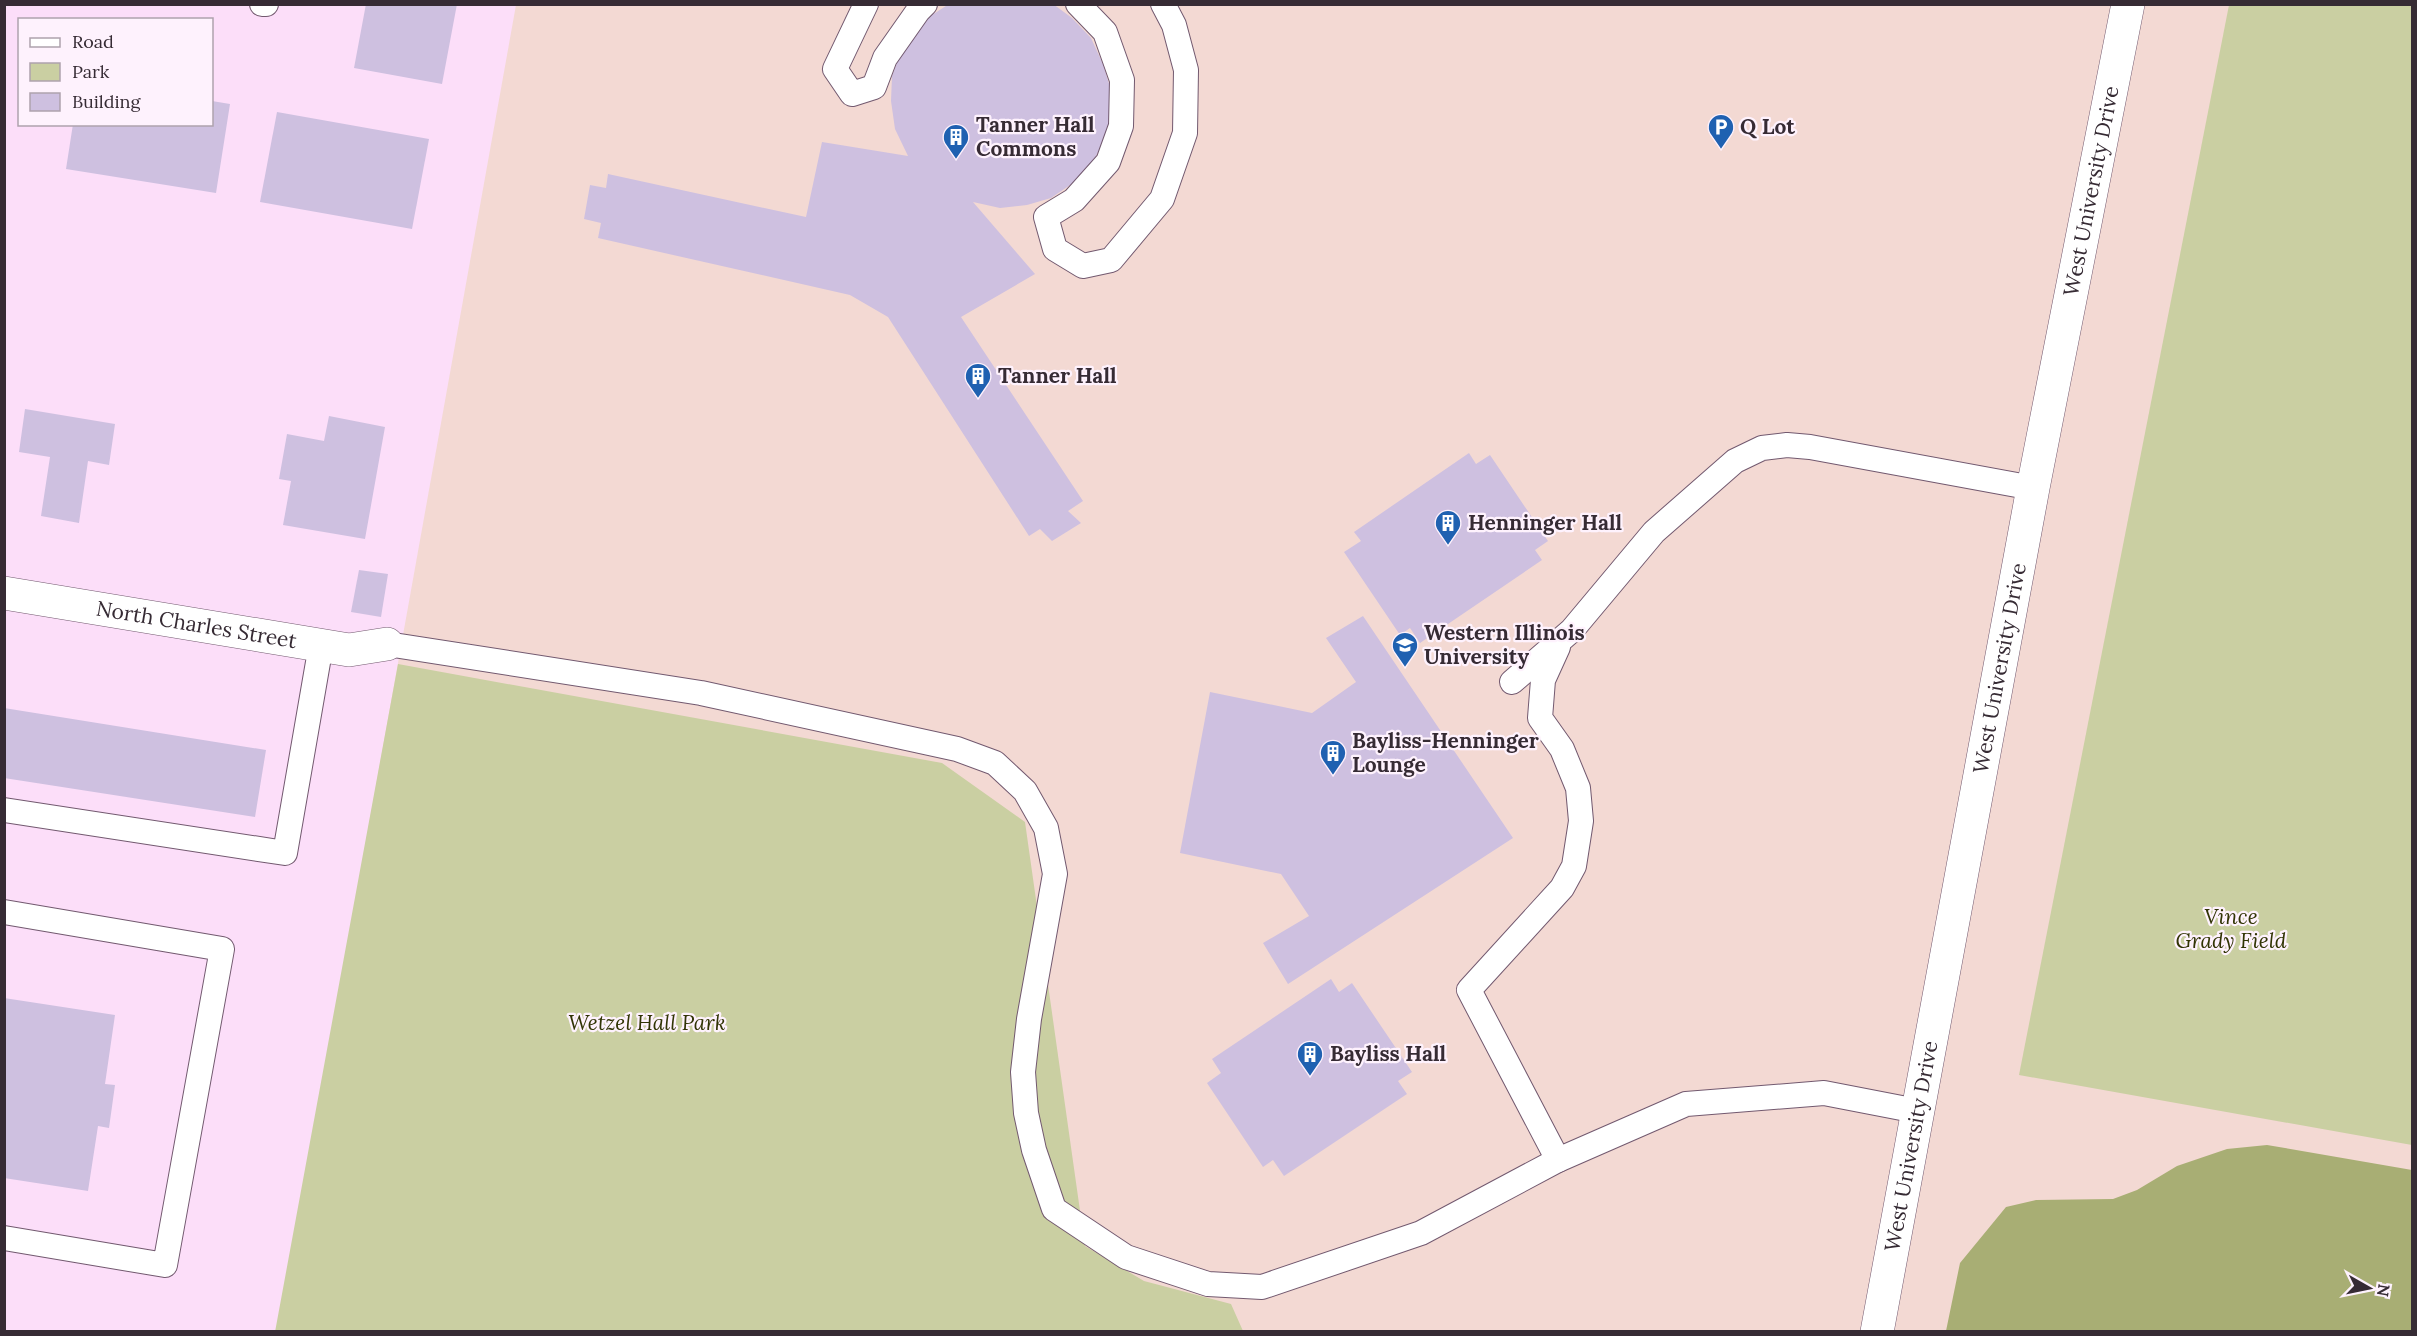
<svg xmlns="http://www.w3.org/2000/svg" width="2417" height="1336" font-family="Lora,serif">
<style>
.education{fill:#f3d9d3}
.green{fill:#cacfa2}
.forest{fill:#a8ae74}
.building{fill:#cec0e0}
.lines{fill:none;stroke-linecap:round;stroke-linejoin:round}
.service-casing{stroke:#72596f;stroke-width:26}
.minor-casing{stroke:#72596f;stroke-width:34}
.tertiary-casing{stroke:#72596f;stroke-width:34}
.service{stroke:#fff;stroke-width:24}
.minor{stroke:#fff;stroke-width:33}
.tertiary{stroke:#fff;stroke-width:33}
.labels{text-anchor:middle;stroke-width:4.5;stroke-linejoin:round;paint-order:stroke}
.poi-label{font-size:21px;font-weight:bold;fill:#362b34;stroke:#fef2fd;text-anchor:start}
.street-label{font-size:21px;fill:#362b34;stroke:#fef2fd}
.park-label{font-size:21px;font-style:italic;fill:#313404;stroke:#fef2fd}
</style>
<rect width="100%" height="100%" fill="#fcdef9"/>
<polygon class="education" points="516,5 2412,5 2412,1331 278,1332"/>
<g class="green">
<polygon points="2229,5 2412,5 2412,1145 2019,1075"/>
<polygon points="398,664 942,763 1025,822 1085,1246 1144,1281 1231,1304 1243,1331 275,1332"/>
</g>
<polygon class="forest" points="2267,1145 2412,1170 2412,1331 1946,1331 1960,1263 2006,1207 2036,1200 2113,1199 2137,1190 2177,1166 2227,1149"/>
<g class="building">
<polygon points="366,4 457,4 442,84 354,68"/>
<polygon points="949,4 1053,4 1072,18 1091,38 1103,64 1110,87 1112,112 1105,138 1092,164 1073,183 1051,198 1027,205 1000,208 973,202 1035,274 961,317 1083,501 1068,511 1081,523 1052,541 1040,529 1029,536 888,317 850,295 598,238 601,223 584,219 590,185 606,188 608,174 806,217 822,142 908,156 895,129 891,101 892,76 902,49 918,24"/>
<polygon points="212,101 230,104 216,193 66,169 73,124 212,124"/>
<polygon points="277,112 429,139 412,229 260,202"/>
<polygon points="25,409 115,424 109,465 88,461 79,523 41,516 50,457 19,452"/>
<polygon points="329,416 385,427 365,539 283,525 291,481 279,479 287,434 324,441"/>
<polygon points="1469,453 1476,464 1490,455 1548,541 1535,550 1542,560 1420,643 1410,628 1400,635 1344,552 1361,541 1354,532"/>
<polygon points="359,570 388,574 381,617 351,612"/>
<polygon points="1363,616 1513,838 1288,984 1263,943 1309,916 1281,874 1180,853 1210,692 1312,713 1356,682 1326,638"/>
<polygon points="4,708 266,750 255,817 4,778"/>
<polygon points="1331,979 1339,992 1352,983 1412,1072 1398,1081 1407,1094 1284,1176 1273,1160 1263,1167 1207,1083 1221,1073 1212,1059"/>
<polygon points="4,998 115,1015 105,1084 115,1085 109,1128 98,1126 88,1191 4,1178"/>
</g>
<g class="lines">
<g class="service-casing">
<g id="service">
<polyline points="262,4 266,4"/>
<polyline points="866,4 835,69 852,94 874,87 885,58 918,11 925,4"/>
<polyline points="1078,4 1105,32 1122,80 1121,126 1108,162 1074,200 1046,217 1055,249 1083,266 1111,260 1162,199 1185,133 1186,70 1174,25 1163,4"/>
<polyline points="387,644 701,693 957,749 995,763 1025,791 1046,828 1055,874 1029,1019 1023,1072 1026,1113 1034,1150 1054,1209 1126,1257 1208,1284 1262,1287 1421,1233 1558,1160 1686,1104 1824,1093 1917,1111"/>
<polyline points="1558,647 1543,680 1540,718 1562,749 1578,788 1581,821 1574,866 1562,888 1469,990 1558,1160"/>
<polyline points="1512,682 1572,630 1654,532 1735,461 1762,448 1787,445 1810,447 2033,488"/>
<polyline points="4,810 285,853 321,645"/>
<polyline points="4,912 222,949 165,1265 4,1238"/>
</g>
</g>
<g class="minor-casing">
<g id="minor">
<path id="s1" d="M4 593 349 650 387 644"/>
</g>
</g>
<g class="tertiary-casing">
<g id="tertiary">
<path id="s2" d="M1877 1332 2033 488 2128 4"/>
</g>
</g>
<use href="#service" class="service"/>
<use href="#minor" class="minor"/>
<use href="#tertiary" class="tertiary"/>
</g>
<defs>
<g id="parking-pin" transform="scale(1.35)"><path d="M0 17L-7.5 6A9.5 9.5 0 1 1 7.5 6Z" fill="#1f61b1" stroke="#fef2fd"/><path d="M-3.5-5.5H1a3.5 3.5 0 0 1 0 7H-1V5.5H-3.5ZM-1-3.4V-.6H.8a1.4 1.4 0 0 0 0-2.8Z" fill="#fff"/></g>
<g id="building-pin" transform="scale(1.35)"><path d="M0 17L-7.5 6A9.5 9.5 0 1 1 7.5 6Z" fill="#1f61b1" stroke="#fef2fd"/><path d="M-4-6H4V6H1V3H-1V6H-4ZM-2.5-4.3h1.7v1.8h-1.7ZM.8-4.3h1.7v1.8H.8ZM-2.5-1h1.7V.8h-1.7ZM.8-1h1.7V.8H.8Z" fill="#fff"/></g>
<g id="university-pin" transform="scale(1.35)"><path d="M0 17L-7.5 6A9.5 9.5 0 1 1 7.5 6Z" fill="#1f61b1" stroke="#fef2fd"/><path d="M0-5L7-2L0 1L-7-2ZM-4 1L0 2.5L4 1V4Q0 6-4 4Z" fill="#fff"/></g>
</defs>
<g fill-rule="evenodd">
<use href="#parking-pin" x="1721" y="127"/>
<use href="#building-pin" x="956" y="137"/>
<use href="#building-pin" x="978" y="376"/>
<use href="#building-pin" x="1448" y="523"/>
<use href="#university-pin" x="1405" y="645"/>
<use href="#building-pin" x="1333" y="753"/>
<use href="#building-pin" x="1310" y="1054"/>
</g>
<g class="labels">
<g class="poi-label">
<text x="976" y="132">Tanner Hall<tspan x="976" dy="24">Commons</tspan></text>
<text x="1740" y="134">Q Lot</text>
<text x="998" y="383">Tanner Hall</text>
<text x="1468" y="530">Henninger Hall</text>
<text x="1424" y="640">Western Illinois<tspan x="1424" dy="24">University</tspan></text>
<text x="1352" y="748">Bayliss-Henninger<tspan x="1352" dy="24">Lounge</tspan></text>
<text x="1330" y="1061">Bayliss Hall</text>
</g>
<g class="street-label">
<text dy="7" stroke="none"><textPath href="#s2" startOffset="1161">West University Drive</textPath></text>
<text dy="7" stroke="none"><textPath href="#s1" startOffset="195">North Charles Street</textPath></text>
<text dy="7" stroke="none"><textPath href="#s2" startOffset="675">West University Drive</textPath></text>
<text dy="7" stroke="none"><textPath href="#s2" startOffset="189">West University Drive</textPath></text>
</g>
<g class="park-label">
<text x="2231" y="924">Vince<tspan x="2231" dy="24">Grady Field</tspan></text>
<text x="647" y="1030">Wetzel Hall Park</text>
</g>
</g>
<rect width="2417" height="1336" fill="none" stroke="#362b34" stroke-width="12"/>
<rect x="18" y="18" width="195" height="108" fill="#fef2fd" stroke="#aea2ad" stroke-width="1.5"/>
<rect x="30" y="38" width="30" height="9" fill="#ffffff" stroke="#aea2ad" stroke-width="1.5"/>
<text x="72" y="48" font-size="18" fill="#362b34">Road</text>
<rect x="30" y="63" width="30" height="18" fill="#cacfa2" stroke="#aea2ad" stroke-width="1.5"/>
<text x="72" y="78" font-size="18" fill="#362b34">Park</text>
<rect x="30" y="93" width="30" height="18" fill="#cec0e0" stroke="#aea2ad" stroke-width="1.5"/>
<text x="72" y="108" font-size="18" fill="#362b34">Building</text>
<g transform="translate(2369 1288) rotate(99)" stroke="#fef2fd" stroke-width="4.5" paint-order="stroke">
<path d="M0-4.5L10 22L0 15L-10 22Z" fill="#362b34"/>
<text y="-9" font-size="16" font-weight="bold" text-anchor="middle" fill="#362b34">N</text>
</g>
</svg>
